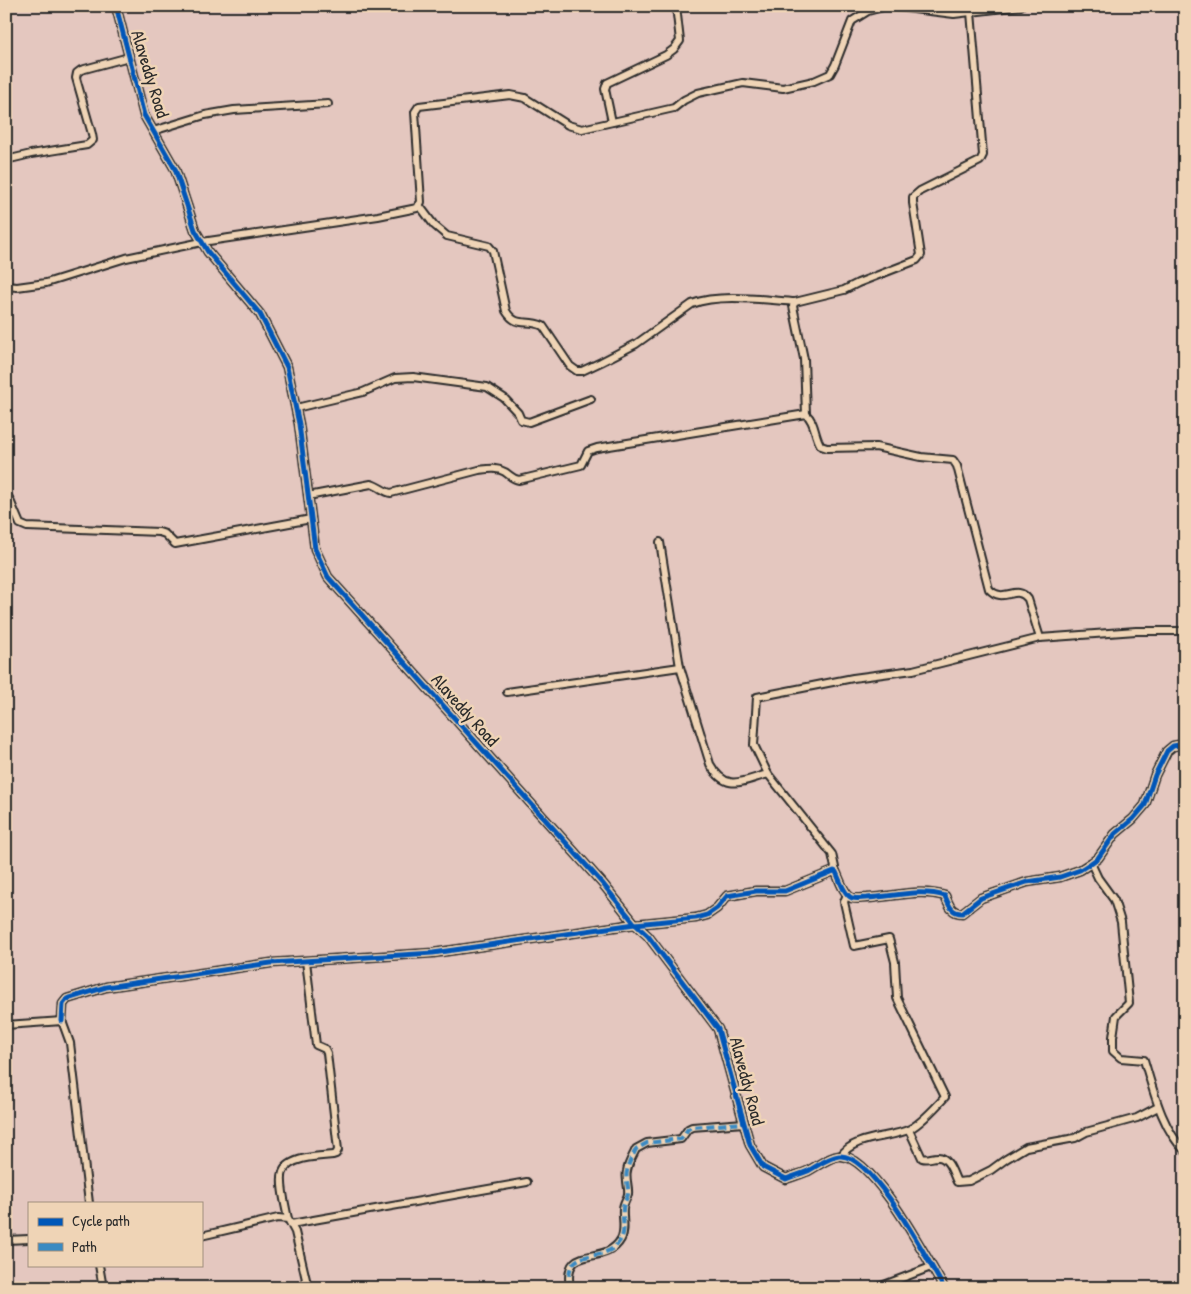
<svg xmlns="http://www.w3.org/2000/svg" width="1191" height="1294" font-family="'Patrick Hand',sans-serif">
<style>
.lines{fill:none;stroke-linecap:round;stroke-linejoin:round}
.minor-casing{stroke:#2b2b2b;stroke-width:10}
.tertiary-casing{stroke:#2b2b2b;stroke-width:11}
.minor{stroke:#efd4b6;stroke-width:6}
.tertiary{stroke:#efd4b6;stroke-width:8}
.quiet{stroke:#3a8ac2;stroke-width:4;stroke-dasharray:8 4;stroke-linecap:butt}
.cycleway-casing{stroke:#efd4b6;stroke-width:8}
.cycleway{stroke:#0057b8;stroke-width:5}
.labels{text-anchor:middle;stroke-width:5;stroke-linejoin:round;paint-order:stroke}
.street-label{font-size:18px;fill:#2b2b2b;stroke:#efd4b6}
</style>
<rect width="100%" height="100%" fill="#e4c7bf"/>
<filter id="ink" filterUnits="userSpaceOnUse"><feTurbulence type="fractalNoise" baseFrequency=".02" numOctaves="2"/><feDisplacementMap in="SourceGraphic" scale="10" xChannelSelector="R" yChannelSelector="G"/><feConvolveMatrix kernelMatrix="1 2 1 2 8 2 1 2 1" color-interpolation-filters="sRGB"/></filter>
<g filter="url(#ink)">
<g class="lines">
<g class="minor-casing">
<g id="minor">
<polyline points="889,6 954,14 1021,6"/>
<polyline points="612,122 605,89 607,83 666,55 674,49 680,41 676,6"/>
<polyline points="153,131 205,115 234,110 328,104"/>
<polyline points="6,160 31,154 87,145 93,140 92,134 76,78 77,73 81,70 129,57"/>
<path d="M419 205 434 225 447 236 489 246 493 251 506 311C517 329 527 318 543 326L570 366 577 371H582L601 362 636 344 692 304C719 293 766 300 795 302"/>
<polyline points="6,286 17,287 46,283 126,258 202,242 378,216 417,208 421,202 415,112 419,106 510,95 525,98 568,125 582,129 674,108 684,100 698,93 743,83 783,88 814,81 830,74 835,65 852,21 868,11 887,6"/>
<polyline points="296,408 363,392 395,378 413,377 487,387 504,398 518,413 521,420 529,422 591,399"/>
<polyline points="806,414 804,359 793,306 795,302 844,290 858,283 917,260 921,255 913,203 913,197 920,191 980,161 983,155 971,12"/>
<path d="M308 496 371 484C379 486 384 492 391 493L479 470C488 469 496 467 505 472 511 476 512 479 519 480L581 465 588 451 597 448 806 414C816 423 814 436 821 446L827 448 876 447 921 457 953 460 957 466 989 589C1004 605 1016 583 1028 599L1040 638"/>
<polyline points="9,498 20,524 27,527 159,532 165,534 175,544 311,519"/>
<path d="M660 542 680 667 710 764C726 793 742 781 768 774"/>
<polyline points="507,692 680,667"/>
<path d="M1091 863 1098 878 1114 900 1121 922 1129 1003 1116 1016 1113 1037V1051L1121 1058 1144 1060C1153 1089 1162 1129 1185 1151"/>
<polyline points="836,872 832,854 768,774 754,745 757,697 853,678 913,670 1040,638 1136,631 1185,631"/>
<polyline points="6,1025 62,1021 70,1043 89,1203"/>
<path d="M909 1130 922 1158C928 1160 931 1157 938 1157 949 1157 953 1174 957 1182L969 1181 991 1170 1006 1159 1026 1147 1075 1138 1086 1132 1137 1118 1158 1107"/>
<path d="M841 1156C854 1135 890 1139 910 1129 921 1123 936 1107 945 1097L897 998 895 962 889 939 854 946 844 902 847 894"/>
<path d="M288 1219C286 1208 279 1182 283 1172 289 1157 319 1156 333 1155L336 1154 338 1150 327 1053 325 1049 316 1045 306 961"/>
<polyline points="291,1224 527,1182"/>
<polyline points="201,1236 278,1218 288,1219 295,1232 308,1288"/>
<polyline points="6,1240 29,1239"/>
<polyline points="99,1265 103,1288"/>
<path d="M570 1288C562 1241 605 1268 621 1239 626 1230 622 1218 623 1209 623 1203 627 1199 628 1194 629 1187 625 1178 627 1171 628 1163 633 1156 636 1149L647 1143 681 1139 688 1129 692 1127 744 1123"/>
<polyline points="876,1288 931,1267"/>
</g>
</g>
<g class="tertiary-casing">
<g id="tertiary">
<path d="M116 6 144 115 175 169 195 230 208 252 260 314 287 367 299 424 315 549 328 577 603 884 635 924 648 936 718 1029 750 1145 763 1167 786 1179C793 1176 801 1174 808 1171 817 1166 829 1157 839 1156 872 1152 928 1261 944 1288"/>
<path d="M62 1021 63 1004 67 999 106 987 271 963 433 953 635 924 696 918 707 915 717 908 727 896 756 891H785L834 871 836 872C839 878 844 895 852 898 856 899 863 898 867 898 894 897 919 888 945 896 949 905 951 913 962 913L981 898 1027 882 1060 877 1080 870 1091 863 1098 858 1115 834 1133 819 1145 805 1155 775 1167 751 1173 746 1185 744"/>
</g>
</g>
<use href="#minor" class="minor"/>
<use href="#tertiary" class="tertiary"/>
<path class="quiet" d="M570 1288C562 1241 605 1268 621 1239 626 1230 622 1218 623 1209 623 1203 627 1199 628 1194 629 1187 625 1178 627 1171 628 1163 633 1156 636 1149L647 1143 681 1139 688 1129 692 1127 744 1123"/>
<g class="cycleway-casing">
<g id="cycleway">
<path d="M116 6 144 115 175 169 195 230 208 252 260 314 287 367 299 424 315 549 328 577 603 884 635 924 648 936 718 1029 750 1145 763 1167 786 1179C793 1176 801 1174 808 1171 817 1166 829 1157 839 1156 872 1152 928 1261 944 1288"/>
<path d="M62 1021 63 1004 67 999 106 987 271 963 433 953 635 924 696 918 707 915 717 908 727 896 756 891H785L834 871 836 872C839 878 844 895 852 898 856 899 863 898 867 898 894 897 919 888 945 896 949 905 951 913 962 913L981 898 1027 882 1060 877 1080 870 1091 863 1098 858 1115 834 1133 819 1145 805 1155 775 1167 751 1173 746 1185 744"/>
</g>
</g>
<use href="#cycleway" class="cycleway"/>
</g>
</g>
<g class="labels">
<g class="street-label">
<text transform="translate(150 74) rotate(73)" y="6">Alaveddy Road</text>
<text transform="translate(465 710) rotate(48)" y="6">Alaveddy Road</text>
<text transform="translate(747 1081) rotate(75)" y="6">Alaveddy Road</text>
</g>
</g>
<rect width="1191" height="1294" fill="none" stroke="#efd4b6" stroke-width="25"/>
<rect x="12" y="12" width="1166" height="1269" fill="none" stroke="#2b2b2b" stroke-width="2" filter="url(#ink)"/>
<rect x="28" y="1202" width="175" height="65" fill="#efd4b6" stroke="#a1907e"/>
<rect x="38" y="1218" width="25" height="8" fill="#0057b8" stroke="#a1907e"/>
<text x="72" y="1226" font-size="15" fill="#2b2b2b">Cycle path</text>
<rect x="38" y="1243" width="25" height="8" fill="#3a8ac2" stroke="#a1907e"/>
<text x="72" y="1252" font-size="15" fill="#2b2b2b">Path</text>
</svg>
